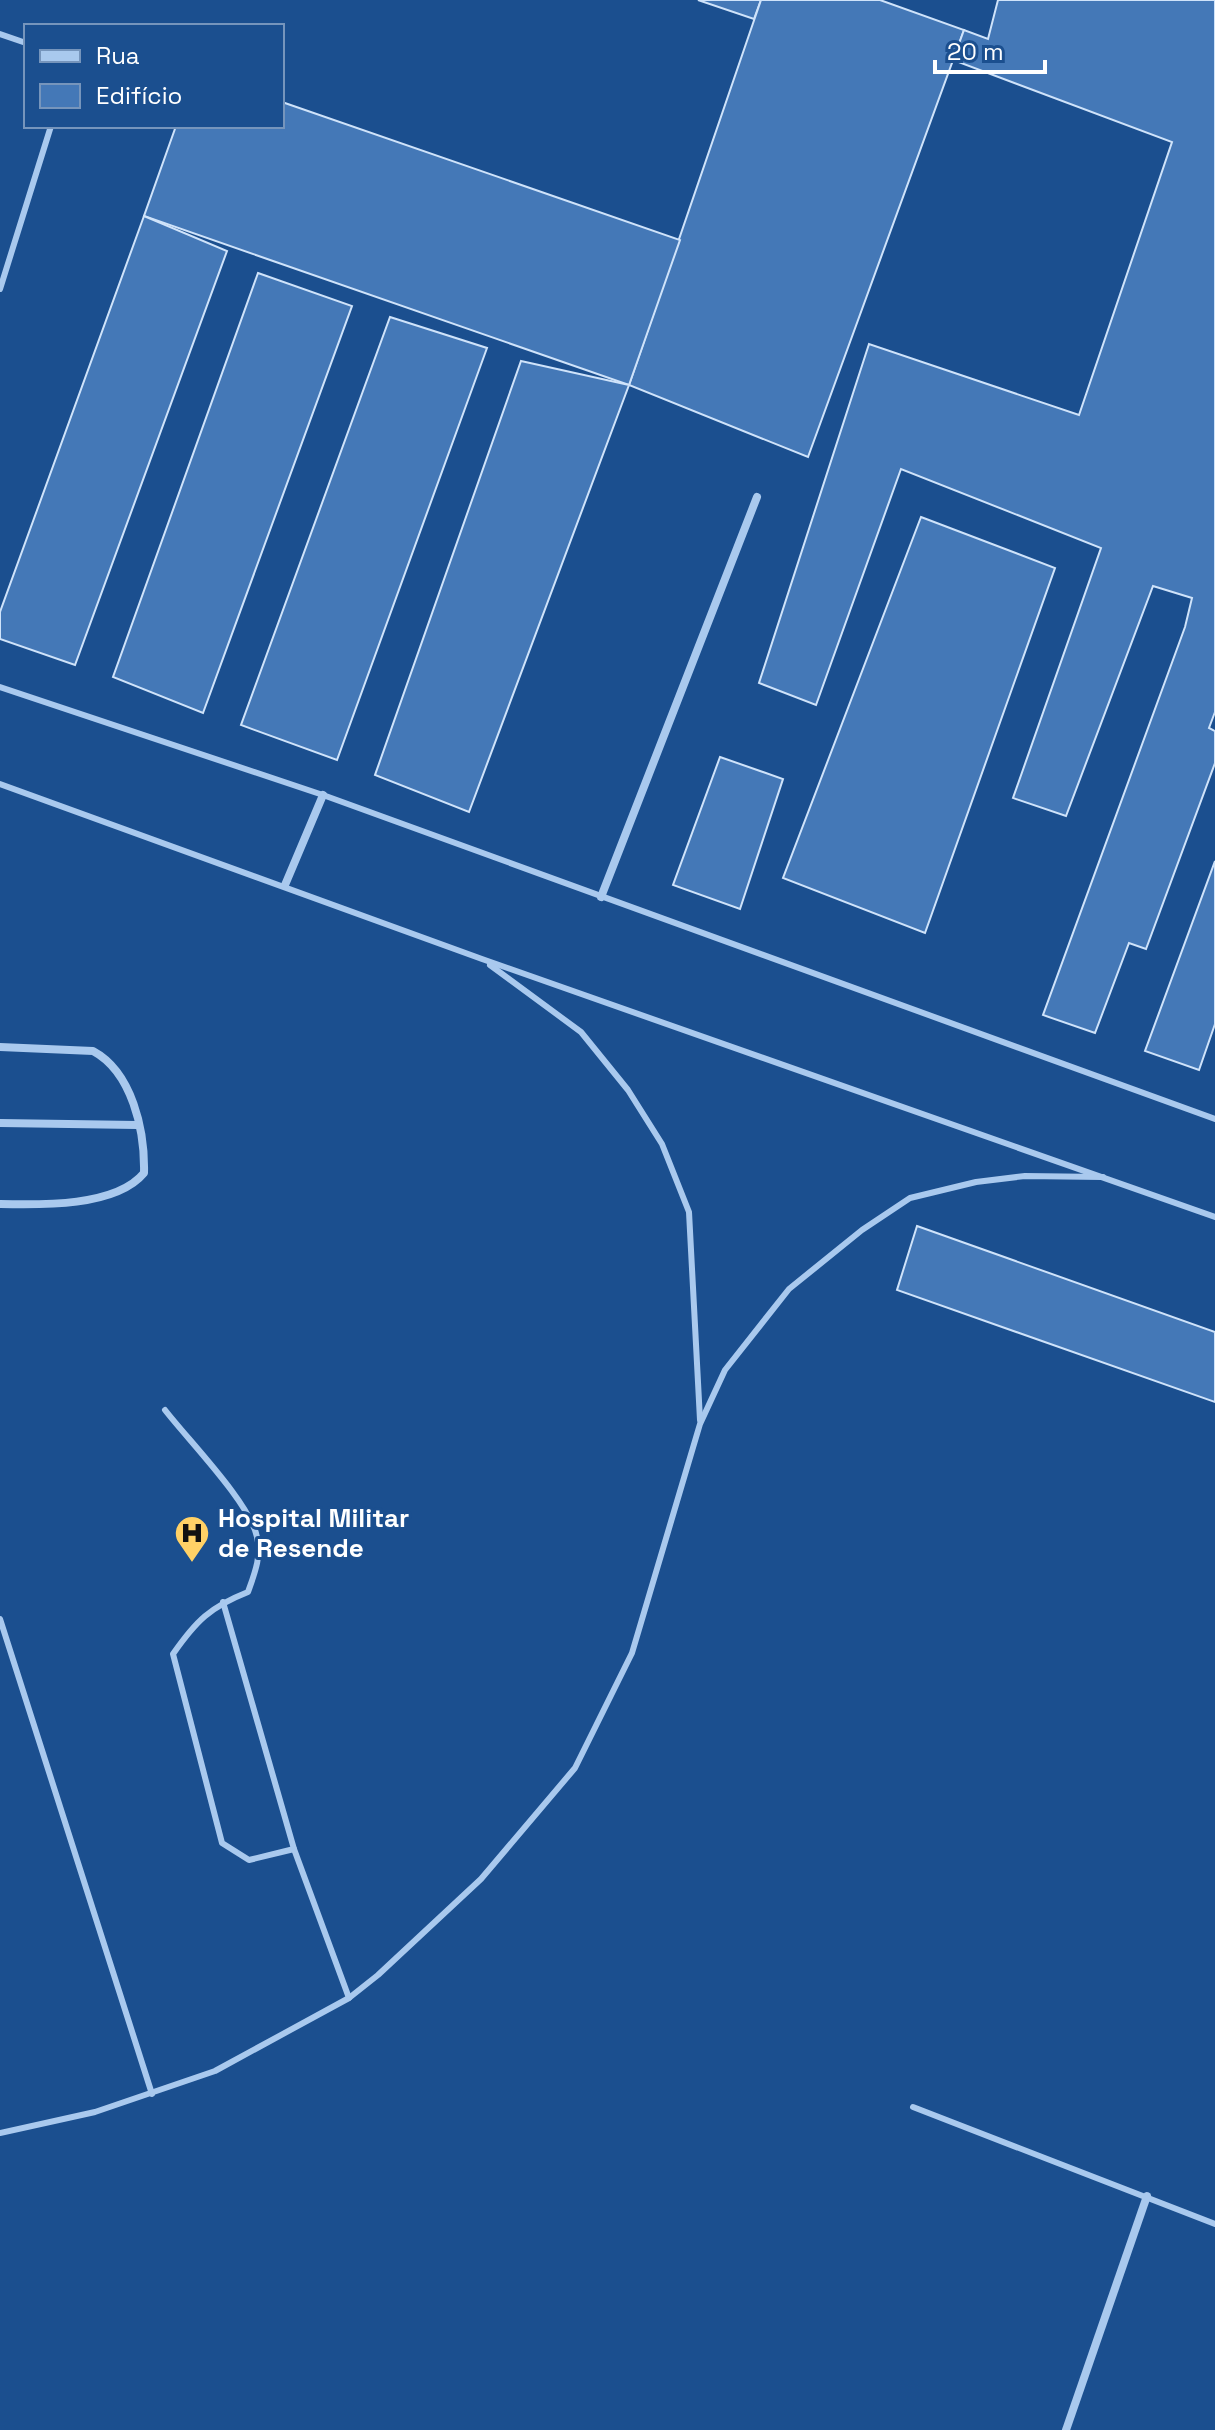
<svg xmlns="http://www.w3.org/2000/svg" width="1215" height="2430" font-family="'Space Grotesk',sans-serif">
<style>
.building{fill:#4478b7;stroke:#cfe3fa;stroke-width:2}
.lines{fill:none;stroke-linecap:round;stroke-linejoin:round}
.lane{stroke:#a9c9ee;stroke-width:6}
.street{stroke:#a9c9ee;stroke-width:8}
.labels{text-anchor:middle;stroke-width:6;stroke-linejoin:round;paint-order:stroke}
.poi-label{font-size:26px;font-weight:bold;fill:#fff;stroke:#1b4f8f;text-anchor:start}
</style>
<rect width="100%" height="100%" fill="#1b4f8f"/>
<g class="building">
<polygon points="698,0 761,0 754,19"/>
<polygon points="761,0 880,0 964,30 808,457 629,385"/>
<polygon points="998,0 1215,0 1215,712 1209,728 1215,731 1215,763 1146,949 1129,943 1095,1033 1043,1015 1185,627 1192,598 1153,586 1066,816 1013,798 1101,548 901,469 816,705 759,683 869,344 1079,415 1172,142 953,60 964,30 988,39"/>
<polygon points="282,102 680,240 629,385 144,216 176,126 282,126"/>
<polygon points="144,216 227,251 75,665 0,639 0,612"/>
<polygon points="258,273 352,306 203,713 113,677"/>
<polygon points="390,317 487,348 337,760 241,725"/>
<polygon points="521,361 629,385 469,812 375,775"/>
<polygon points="921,517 1055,568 925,933 783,878"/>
<polygon points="720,757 783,779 740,909 673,885"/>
<polygon points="1215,861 1215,1024 1199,1070 1145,1051"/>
<polygon points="917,1226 1215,1332 1215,1402 897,1290"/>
</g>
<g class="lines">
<g class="lane">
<polyline points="0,34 26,43"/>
<polyline points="0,289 51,126"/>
<polyline points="0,687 323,795 1215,1119"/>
<polyline points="0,784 482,959 1215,1217"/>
<polyline points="490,965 581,1032 628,1090 662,1144 689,1212 700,1420"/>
<path d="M165 1410C189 1441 250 1503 257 1537 262 1556 254 1575 248 1592 210 1607 196 1621 173 1654L222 1843 249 1860 294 1849"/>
<polyline points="223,1602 294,1849 349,1998"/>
<polyline points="0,1619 152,2094"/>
<polyline points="913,2107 1215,2224"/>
<polyline points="0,2133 95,2112 215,2071 349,1998 378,1975 481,1879 575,1768 632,1653 700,1424 725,1370 789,1289 862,1230 910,1198 976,1182 1025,1176 1103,1177"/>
</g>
<g class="street">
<polyline points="285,885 323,795"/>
<polyline points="601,897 757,497"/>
<path d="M0 1047 93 1051C132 1072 145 1130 144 1173 116 1207 40 1205 0 1204"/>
<polyline points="0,1123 137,1125"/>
<polyline points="1066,2430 1147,2196"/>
</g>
</g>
<defs>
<g id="hospital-pin" transform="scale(1.8)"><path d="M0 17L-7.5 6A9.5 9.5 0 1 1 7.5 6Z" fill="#ffd166" stroke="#1b4f8f"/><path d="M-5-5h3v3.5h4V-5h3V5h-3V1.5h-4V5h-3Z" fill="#111"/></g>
</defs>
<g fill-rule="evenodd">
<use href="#hospital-pin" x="192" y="1533"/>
</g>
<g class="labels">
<g class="poi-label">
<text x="218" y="1527">Hospital Militar<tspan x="218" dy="30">de Resende</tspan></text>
</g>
</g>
<rect x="24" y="24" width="260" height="104" fill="#1b4f8f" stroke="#7695bc" stroke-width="2"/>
<rect x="40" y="50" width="40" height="12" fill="#a9c9ee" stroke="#7695bc" stroke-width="2"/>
<text x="96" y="64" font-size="24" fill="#ffffff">Rua</text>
<rect x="40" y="84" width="40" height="24" fill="#4478b7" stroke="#7695bc" stroke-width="2"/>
<text x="96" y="104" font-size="24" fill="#ffffff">Edifício</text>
<path d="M935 60v12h110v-12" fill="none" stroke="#ffffff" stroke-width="4"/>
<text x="947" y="60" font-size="24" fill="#ffffff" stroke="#1b4f8f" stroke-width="6" paint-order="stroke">20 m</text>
</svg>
